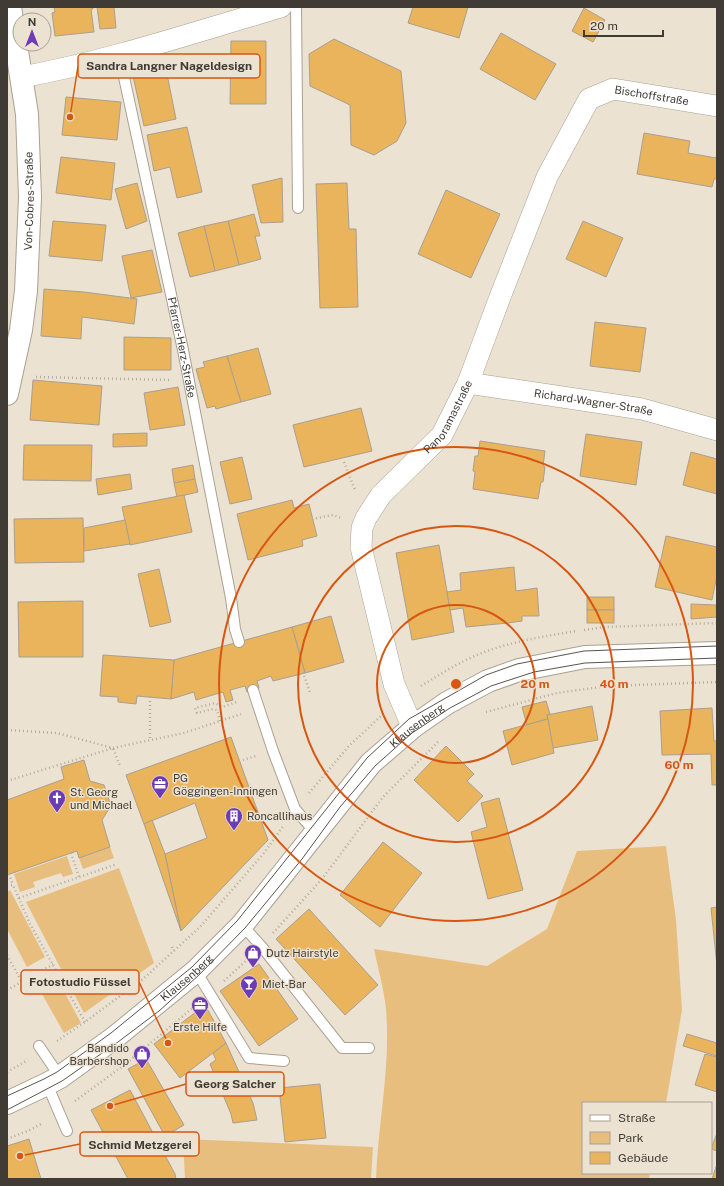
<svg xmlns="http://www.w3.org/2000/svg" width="724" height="1186" font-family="'Public Sans',sans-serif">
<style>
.green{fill:#e7be7e}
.building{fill:#e9b45b;stroke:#a99f90}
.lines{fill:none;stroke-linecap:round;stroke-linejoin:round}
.lane-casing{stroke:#aaa092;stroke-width:12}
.street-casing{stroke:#aaa092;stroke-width:22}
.secondary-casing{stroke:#aaa092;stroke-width:24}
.path{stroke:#b4ab9e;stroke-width:2.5;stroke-dasharray:1 3;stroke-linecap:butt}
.lane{stroke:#fff;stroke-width:10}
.street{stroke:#fff;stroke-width:21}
.secondary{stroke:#fff;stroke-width:22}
.tram{stroke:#59544c;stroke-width:1}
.ring{fill:none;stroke:#d75610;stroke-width:2}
.labels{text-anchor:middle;stroke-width:3;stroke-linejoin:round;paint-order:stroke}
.street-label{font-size:11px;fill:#403c35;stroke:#ece2d2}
.poi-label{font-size:11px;fill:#403c35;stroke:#ece2d2;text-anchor:start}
.centre{fill:#d75610;stroke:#ece2d2;stroke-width:2}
.ring-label{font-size:12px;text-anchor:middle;font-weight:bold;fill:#d75610;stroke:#ece2d2;stroke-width:3;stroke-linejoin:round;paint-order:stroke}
.leader{fill:none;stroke:#d75610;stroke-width:1.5}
.callout-dot{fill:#d75610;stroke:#ece2d2;stroke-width:1.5}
.callout{fill:#ece2d2;stroke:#d75610;stroke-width:1.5}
.callout-label{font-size:12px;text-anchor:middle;font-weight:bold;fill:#403c35}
</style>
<rect width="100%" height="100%" fill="#ece2d2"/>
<g class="green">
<path d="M666 846 676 920 682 1010 666 1103H583V1173H650L649 1179H376C378 1122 391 1066 386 1009 384 989 378 969 374 949L487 966 547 929 577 851Z"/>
<polygon points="110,847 114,858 83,869 79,858"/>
<polygon points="67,856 73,874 63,877 61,873 33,882 35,887 20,892 14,874"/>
<polygon points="119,868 154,963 84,1013 26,902"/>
<polygon points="10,890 45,957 27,967 7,929 7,892"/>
<polygon points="60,984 81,1023 64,1033 42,994"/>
<polygon points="183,1139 373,1147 371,1179 185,1179"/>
</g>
<g class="building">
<polygon points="54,7 93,7 93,9 91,9 94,32 55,36 52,13 55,12"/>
<polygon points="97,7 114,7 116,28 100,29"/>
<polygon points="413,7 468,7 459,38 408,23"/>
<polygon points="584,8 605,20 593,42 572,31"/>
<polygon points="501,33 556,64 535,100 480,69"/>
<polygon points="334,39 401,71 406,123 397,141 374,155 351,145 350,105 310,86 309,54"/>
<polygon points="231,41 266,41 266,104 230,104"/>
<polygon points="166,69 176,119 144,126 133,76"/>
<polygon points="66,97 121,102 117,140 62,135"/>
<polygon points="187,127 202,192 177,198 170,167 154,171 147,135"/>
<polygon points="644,133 690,141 688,153 716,158 717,152 717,179 714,179 712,187 637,174"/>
<polygon points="61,157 115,163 111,200 56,193"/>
<polygon points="282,178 283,222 261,223 252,185"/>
<polygon points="137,183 147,221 126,229 115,189"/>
<polygon points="347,183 349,229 356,229 358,307 320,308 316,184"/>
<polygon points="446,190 500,214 471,278 418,254"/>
<polygon points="254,214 260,236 255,236 261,259 239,265 228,221"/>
<polygon points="53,221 106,225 102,261 49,256"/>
<polygon points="228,221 239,265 215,271 204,226"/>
<polygon points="583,221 623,238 606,277 566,259"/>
<polygon points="204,226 215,271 190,277 178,233"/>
<polygon points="152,250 162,292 131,298 122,256"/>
<polygon points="44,289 84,292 137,299 134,324 82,317 81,339 41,336"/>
<polygon points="595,322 646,328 640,372 590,366"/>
<polygon points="124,337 171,338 171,370 124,370"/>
<polygon points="258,348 271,394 241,402 227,356"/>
<polygon points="227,356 241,402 216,409 215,406 207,408 196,369 205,367 203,362"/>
<polygon points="33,380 102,386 99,425 30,420"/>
<polygon points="178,387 185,425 150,430 144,393"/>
<polygon points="361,408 372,451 304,467 293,425"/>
<polygon points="147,433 147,446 113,447 113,434"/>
<polygon points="586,434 642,442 636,485 580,476"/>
<polygon points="480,441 545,451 543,466 545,467 543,482 541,482 538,499 473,489 475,472 473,471 475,456 478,456"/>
<polygon points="24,445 92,445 91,481 23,480"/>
<polygon points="691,452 717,459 717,494 683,485"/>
<polygon points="242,457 252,499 230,504 220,462"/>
<polygon points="193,465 195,479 174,483 172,469"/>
<polygon points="130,474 132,489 98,495 96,479"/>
<polygon points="195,479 198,492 177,497 174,483"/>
<polygon points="184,495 192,532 130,545 122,507"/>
<polygon points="292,500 294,508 309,504 317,536 302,540 303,546 248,560 237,514"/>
<polygon points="83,518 84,562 15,563 14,519"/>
<polygon points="125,520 130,544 84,551 84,528"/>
<polygon points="666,536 717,547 717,575 712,600 655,587"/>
<polygon points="439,545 454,632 412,640 396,553"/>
<polygon points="514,567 516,591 537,588 539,616 522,616 522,621 508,623 466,627 463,608 450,610 447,592 461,590 460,573"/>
<polygon points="159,569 171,622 150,627 138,574"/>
<rect x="587" y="597" width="27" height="13"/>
<polygon points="83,601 83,657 19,657 18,602"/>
<polygon points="691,604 716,605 717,617 691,619"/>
<rect x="587" y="610" width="27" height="13"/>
<polygon points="331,616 344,662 305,673 292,627"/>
<polygon points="292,627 305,673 273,681 271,676 257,681 259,688 247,692 245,686 230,690 233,700 226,702 223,692 196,700 194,692 171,699 174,660"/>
<polygon points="103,655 174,660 171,699 137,696 136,704 118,702 118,697 100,696"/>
<polygon points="546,701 550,714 547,715 548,719 527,725 522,707"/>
<polygon points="592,706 598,740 553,748 547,715"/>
<polygon points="712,708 714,741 717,741 717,785 712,785 711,754 662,755 660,711"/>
<polygon points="548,719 554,753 512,765 503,731"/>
<polygon points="231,737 268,840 181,931 165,854 207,838 195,803 144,824 126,775"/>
<polygon points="446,746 474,774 467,781 483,796 458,822 414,780"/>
<polygon points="84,760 90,781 104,785 111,806 102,820 110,847 79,858 77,851 7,875 7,800 64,779 61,767"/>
<polygon points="499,798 523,890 488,899 471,832 487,827 481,803"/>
<polygon points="152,820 165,854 181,931 144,824"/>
<polygon points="383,842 422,873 380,927 340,895"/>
<polygon points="717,907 717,966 711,908"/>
<polygon points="309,909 378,985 345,1015 276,939"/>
<polygon points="259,964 298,1019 259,1046 220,991"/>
<polygon points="205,1005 226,1043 180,1078 154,1044"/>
<polygon points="687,1034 717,1043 717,1056 683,1046"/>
<polygon points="226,1043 253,1103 257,1120 233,1123 231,1114 210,1064 216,1060 213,1053"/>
<polygon points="705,1054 717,1057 717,1092 695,1085"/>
<polygon points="146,1059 184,1125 165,1136 128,1069"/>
<polygon points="320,1084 326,1138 285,1142 279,1088"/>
<polygon points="130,1090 175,1174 176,1179 128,1179 91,1110"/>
<polygon points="717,1133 717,1151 711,1149"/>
<polygon points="29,1139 41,1179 7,1179 7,1146"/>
<polygon points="717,1164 717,1179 712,1179"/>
</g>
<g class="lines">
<g class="lane-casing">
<g id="lane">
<polyline points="296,7 298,208"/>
<path id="s1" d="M119 54 183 350 231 598 235 629 239 642"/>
<polyline points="253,690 273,751 295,809 315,832"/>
<polyline points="242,925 262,947 342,1048 369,1048"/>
<polyline points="196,971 249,1058 284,1061"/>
<polyline points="39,1046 60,1077"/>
<polyline points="47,1084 67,1131"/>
</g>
</g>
<g class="street-casing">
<g id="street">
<path d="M22 77C109 61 195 32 281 7"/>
<path id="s2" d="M468 383 642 409 717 430"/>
<path id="s3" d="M414 726 409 719 394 684 361 547 362 528 366 518 381 495 442 435 468 383 500 297 547 177 589 99 613 89 717 106"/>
</g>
</g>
<g class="secondary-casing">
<g id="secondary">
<path id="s4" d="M7 394 21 330 26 291 30 197 27 114 10 7"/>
<path id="s5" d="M7 1103 47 1084 60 1077 114 1038 196 971 242 925 371 763 414 726 447 703 488 681 519 670 585 657 717 653"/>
</g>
</g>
<g class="path">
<polyline points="36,377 171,380"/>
<polyline points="344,462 355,490"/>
<polyline points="312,519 333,515 341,518"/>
<polyline points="584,630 605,627 717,623"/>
<polyline points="303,672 310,693"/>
<path d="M421 686C436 677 451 667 466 660 501 643 539 637 577 631"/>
<polyline points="150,697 150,740"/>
<polyline points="486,712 557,693 608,686 717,682"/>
<polyline points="220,721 217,710 213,709 197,713 195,708 215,703 222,707 237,702"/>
<polyline points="7,730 57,733 113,748 184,733 241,714"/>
<polyline points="239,761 256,756"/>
<polyline points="7,781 113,748 120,766"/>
<polyline points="309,793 349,746 382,715"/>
<polyline points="71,853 79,877"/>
<polyline points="9,874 13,885"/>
<polyline points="7,886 13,885 30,924 85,1022"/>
<polyline points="19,898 117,864"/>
<polyline points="273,933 322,879 383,797 438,742"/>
<polyline points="172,947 174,951"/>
<polyline points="7,955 22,982"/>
<polyline points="224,981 249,958"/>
<polyline points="7,990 54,964"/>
<polyline points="57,1041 85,1022 143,979 200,927 264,853 284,825"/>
<polyline points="7,1072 28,1060"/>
<polyline points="75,1101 123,1066 195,1006"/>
<polyline points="7,1139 30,1130 43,1123"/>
</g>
<use href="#lane" class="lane"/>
<use href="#street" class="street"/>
<use href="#secondary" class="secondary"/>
<g class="tram">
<polyline points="7,1096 44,1079 57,1072 111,1033 192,967 237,921 367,758 409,719 486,675 517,664 584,651 717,646"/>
<polyline points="7,1110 62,1081 118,1042 159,1011 199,975 245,928 302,859 340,807 375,766 412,733 450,708 491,686 534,672 585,663 717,658"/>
</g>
</g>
<g class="ring">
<circle cx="456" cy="684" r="79"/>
<circle cx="456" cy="684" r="158"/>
<circle cx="456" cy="684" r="237"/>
</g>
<defs>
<g id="office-pin" transform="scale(0.9)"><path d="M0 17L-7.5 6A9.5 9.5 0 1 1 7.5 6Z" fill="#6d3cb4" stroke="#ece2d2"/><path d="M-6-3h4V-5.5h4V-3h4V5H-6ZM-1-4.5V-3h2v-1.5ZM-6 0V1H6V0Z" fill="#fff"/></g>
<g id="church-pin" transform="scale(0.9)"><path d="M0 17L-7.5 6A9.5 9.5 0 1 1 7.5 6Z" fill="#6d3cb4" stroke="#ece2d2"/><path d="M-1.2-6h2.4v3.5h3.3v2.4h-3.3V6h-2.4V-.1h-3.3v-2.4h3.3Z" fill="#fff"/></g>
<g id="building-pin" transform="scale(0.9)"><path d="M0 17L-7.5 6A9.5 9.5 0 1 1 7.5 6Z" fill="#6d3cb4" stroke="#ece2d2"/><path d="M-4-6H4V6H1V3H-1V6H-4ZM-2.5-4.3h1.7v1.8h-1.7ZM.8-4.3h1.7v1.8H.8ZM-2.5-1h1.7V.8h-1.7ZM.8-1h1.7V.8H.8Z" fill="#fff"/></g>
<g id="shop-pin" transform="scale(0.9)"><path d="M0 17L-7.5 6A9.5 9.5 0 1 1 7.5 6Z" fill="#6d3cb4" stroke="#ece2d2"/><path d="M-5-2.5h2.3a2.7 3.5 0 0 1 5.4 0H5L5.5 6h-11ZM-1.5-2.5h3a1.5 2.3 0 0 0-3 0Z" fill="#fff"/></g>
<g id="bar-pin" transform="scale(0.9)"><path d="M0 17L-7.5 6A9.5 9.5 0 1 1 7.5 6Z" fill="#6d3cb4" stroke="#ece2d2"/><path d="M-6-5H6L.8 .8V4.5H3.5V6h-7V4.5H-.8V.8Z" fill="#fff"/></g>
</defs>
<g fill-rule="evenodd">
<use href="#office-pin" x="160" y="784"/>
<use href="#church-pin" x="57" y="798"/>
<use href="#building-pin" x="234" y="816"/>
<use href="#shop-pin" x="253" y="953"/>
<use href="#bar-pin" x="249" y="984"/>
<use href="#office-pin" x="200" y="1005"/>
<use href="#shop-pin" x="142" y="1054"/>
</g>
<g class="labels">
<g class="street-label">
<text dy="4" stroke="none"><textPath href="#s3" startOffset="763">Bischoffstraße</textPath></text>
<text dy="4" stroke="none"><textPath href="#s4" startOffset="195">Von-Cobres-Straße</textPath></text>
<text dy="4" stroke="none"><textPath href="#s1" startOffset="300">Pfarrer-Herz-Straße</textPath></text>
<text dy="4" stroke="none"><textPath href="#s2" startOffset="127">Richard-Wagner-Straße</textPath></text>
<text dy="4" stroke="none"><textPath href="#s3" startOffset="349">Panoramastraße</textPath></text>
<text dy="4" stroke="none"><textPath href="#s5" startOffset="563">Klausenberg</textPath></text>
<text dy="4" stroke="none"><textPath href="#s5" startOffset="220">Klausenberg</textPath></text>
</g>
<g class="poi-label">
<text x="173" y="782">PG<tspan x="173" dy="13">Göggingen-Inningen</tspan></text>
<text x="70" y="796">St. Georg<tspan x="70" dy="13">und Michael</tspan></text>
<text x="247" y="820">Roncallihaus</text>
<text x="266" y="957">Dutz Hairstyle</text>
<text x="262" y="988">Miet-Bar</text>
<text x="200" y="1031" text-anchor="middle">Erste Hilfe</text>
<text x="129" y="1052" text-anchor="end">Bandido<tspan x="129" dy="13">Barbershop</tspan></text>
</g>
</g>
<circle cx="456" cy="684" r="6" class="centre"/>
<g class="ring-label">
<text x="535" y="688">20 m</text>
<text x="614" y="688">40 m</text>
<text x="679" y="769">60 m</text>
</g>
<path class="leader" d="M70 117L78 66M168 1043L139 982M110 1106L186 1084M20 1156L80 1144"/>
<g class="callout-dot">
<circle cx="70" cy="117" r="4"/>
<circle cx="168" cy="1043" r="4"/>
<circle cx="110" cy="1106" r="4"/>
<circle cx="20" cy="1156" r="4"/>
</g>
<g class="callout">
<rect x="78" y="54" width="182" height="24" rx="4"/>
<rect x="21" y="970" width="118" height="24" rx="4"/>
<rect x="186" y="1072" width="98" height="24" rx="4"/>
<rect x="80" y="1132" width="119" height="24" rx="4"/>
</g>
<g class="callout-label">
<text x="169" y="70">Sandra Langner Nageldesign</text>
<text x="80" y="986">Fotostudio Füssel</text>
<text x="235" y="1088">Georg Salcher</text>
<text x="140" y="1149">Schmid Metzgerei</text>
</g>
<rect width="724" height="1186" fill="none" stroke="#403c35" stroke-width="16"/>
<rect x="582" y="1102" width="130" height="72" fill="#ece2d2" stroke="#a7a093"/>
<rect x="590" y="1115" width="20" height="6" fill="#ffffff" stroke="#a7a093"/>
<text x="618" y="1122" font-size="12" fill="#403c35">Straße</text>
<rect x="590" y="1132" width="20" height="12" fill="#e7be7e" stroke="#a7a093"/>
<text x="618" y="1142" font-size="12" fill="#403c35">Park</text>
<rect x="590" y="1152" width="20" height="12" fill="#e9b45b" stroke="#a7a093"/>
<text x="618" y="1162" font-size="12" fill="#403c35">Gebäude</text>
<g transform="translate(32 32)"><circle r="19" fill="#ece2d2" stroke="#a7a093"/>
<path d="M0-3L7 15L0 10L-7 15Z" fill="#6d3cb4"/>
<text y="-6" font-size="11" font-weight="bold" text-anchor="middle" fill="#403c35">N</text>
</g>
<path d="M584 30v6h79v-6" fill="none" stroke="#403c35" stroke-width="2"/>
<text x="590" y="30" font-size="12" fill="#403c35" stroke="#ece2d2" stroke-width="3" paint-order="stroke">20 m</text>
</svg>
